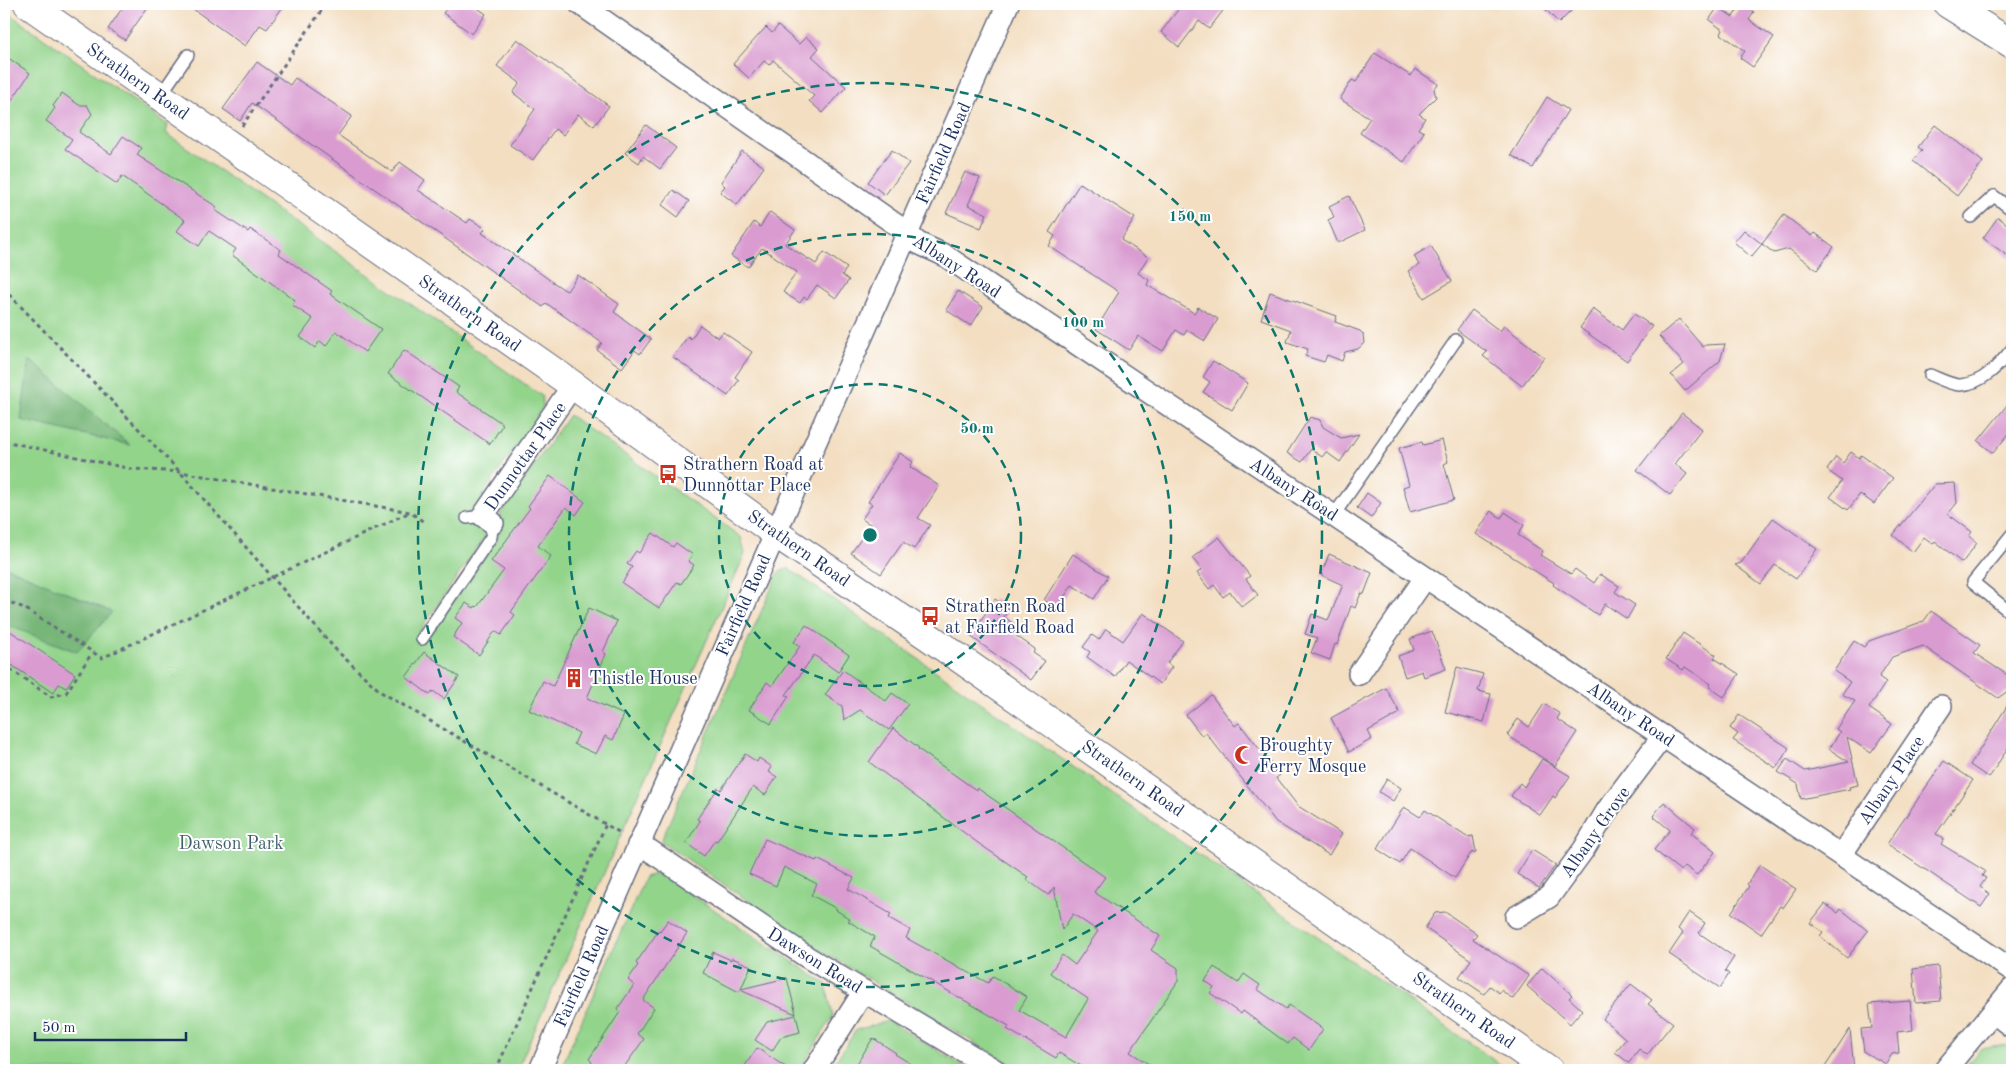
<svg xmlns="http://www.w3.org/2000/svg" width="2016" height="1074" font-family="'Old Standard TT',serif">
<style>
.green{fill:#93d48b;stroke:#578274}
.forest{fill:#76b677;stroke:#48726a}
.building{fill:#d99bd0}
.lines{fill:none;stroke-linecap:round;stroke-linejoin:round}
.lane-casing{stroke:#676c81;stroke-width:14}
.street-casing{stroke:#676c81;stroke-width:24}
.secondary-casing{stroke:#676c81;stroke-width:30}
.primary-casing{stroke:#676c81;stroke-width:30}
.path{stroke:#676c81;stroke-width:3;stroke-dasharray:4 4;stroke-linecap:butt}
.lane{stroke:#fff;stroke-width:11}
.street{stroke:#fff;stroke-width:21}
.secondary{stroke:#fff;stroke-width:28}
.primary{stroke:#fff;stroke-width:28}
.ring{fill:none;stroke:#0f766e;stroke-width:2.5;stroke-dasharray:9 6}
.labels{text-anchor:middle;stroke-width:4;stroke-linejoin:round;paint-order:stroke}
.street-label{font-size:18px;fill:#1b2f5e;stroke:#fff}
.poi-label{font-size:18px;fill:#1b2f5e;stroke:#fff;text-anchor:start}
.park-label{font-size:18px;fill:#3f616c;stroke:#fff}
.centre{fill:#0f766e;stroke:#fff;stroke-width:2.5}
.ring-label{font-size:15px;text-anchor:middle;font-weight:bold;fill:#0f766e;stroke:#fff;stroke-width:4;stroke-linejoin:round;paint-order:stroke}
</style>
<rect width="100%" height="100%" fill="#fff"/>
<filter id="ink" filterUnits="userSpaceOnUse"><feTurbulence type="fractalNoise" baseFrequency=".02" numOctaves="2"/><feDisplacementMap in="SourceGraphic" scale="10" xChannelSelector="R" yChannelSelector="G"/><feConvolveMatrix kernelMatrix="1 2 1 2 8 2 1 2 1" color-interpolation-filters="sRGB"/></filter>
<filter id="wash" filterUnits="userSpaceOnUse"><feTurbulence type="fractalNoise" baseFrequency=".0096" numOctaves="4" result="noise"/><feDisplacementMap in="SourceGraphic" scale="20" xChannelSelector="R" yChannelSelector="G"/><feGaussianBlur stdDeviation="1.12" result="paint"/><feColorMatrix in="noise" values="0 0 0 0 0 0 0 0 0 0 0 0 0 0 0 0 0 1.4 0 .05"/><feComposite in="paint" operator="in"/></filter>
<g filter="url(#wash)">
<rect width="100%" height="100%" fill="#f3dec1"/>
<g class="green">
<polygon points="4,10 168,125 166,133 542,396 543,408 483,494 487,534 415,637 435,628 496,540 501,513 569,415 741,537 745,554 517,1070 4,1070"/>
<polygon points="788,568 1508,1070 1020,1070 815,947 661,841 778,573"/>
<polygon points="659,873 826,984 833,1017 799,1070 560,1070 645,877"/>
<polygon points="888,1021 970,1070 830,1070 856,1030"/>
<polygon points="2012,1044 2012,1070 1963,1070 1980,1049"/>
</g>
<g class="forest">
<polygon points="29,359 130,445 21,420"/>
<polygon points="4,566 112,612 77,652 4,624"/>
</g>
<g id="blocks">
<g class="building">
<polygon points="125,4 150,4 125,40 108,29"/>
<polygon points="186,4 285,4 267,29 260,25 245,46"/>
<polygon points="450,4 472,4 486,14 472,34 443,13"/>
<polygon points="1176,4 1228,4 1209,29 1199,21 1179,47 1161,32 1180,7"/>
<polygon points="1540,4 1578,4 1559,23"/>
<polygon points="1741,4 1754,12 1749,20 1774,37 1753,67 1740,58 1745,51 1721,34 1723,30 1709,20 1718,7 1733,17"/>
<polygon points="778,26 799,44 806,37 819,48 812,56 846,87 823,113 809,101 814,96 773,60 769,65 764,61 749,78 733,64 766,27 772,33"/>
<polygon points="517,39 609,106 594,126 578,114 563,135 555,129 533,160 510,145 535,109 513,93 520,83 497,66"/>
<polygon points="1375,53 1411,76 1415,69 1438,84 1434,89 1436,97 1419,114 1425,118 1418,129 1424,132 1404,162 1360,133 1370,118 1340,99 1352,80 1356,82"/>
<polygon points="4,55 30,73 4,112"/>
<polygon points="257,62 290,85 295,78 352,116 338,135 392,172 400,162 425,180 418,190 467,223 470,219 483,227 485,229 482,233 563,289 567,291 578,275 619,304 614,312 651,339 640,354 635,350 622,368 597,350 602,343 546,303 543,307 252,103 240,121 223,109"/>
<polygon points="62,93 79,105 87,105 92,114 79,132 111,154 123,136 141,148 137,155 217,207 215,210 248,232 250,229 281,250 279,254 332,291 330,294 381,329 365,352 336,331 326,346 320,341 315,348 300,337 313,319 292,305 295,300 232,255 236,249 209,231 199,246 177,231 185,220 122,176 117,184 65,149 72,139 46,121 55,108 53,106"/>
<polygon points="1547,97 1568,110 1533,168 1511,155"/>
<polygon points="646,125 676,148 660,169 643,156 639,163 625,153"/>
<polygon points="1935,125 1983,162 1957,196 1913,161 1922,150 1918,147"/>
<polygon points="892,150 909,163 885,195 868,182"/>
<polygon points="742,151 764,167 737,205 720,192 725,186 721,182"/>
<polygon points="965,172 980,178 968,205 987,214 981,228 946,213"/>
<polygon points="1080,183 1135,218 1121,240 1148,257 1138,273 1149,280 1147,285 1194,313 1198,307 1218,319 1205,341 1187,330 1184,335 1176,330 1163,351 1138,336 1129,350 1096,329 1119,292 1049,246 1055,236 1049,232"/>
<polygon points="673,190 689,201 678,217 662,205"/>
<polygon points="1349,196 1365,230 1338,243 1328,220 1334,217 1329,206"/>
<polygon points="770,212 795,230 785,244 816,264 824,252 847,268 842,275 849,280 836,298 817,285 807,299 804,297 800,303 783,292 797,272 762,248 748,267 731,256 754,222 760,227"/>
<polygon points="1784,215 1812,236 1815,233 1834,247 1817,270 1789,249 1774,253 1762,244"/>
<polygon points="1998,217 2012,228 2012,259 1983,238"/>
<polygon points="1744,230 1762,244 1751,257 1734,242"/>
<polygon points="1431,246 1452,281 1424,298 1408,271 1419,265 1414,256"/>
<polygon points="958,291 983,307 971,326 946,310"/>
<polygon points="1270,292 1337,316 1335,322 1360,331 1363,334 1364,343 1358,349 1345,352 1342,361 1327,355 1324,362 1305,356 1308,349 1287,342 1291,330 1261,319"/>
<polygon points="1593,309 1622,330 1634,314 1652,326 1627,361 1580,328"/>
<polygon points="1472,310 1500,331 1504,326 1544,357 1522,386 1483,356 1487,352 1457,330"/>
<polygon points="1679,319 1703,347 1706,345 1725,344 1720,361 1685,391 1671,375 1684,364 1659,336"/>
<polygon points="700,325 718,338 723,332 752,352 735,377 739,380 728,396 673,357 688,336 691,339"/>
<polygon points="404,350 459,387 456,392 503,424 490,444 388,374"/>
<polygon points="1213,361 1248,383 1232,410 1203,392 1210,382 1203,377"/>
<polygon points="2012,399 2012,430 1993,453 1978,441"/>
<polygon points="1682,413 1702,429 1675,464 1687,474 1670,495 1637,470"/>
<polygon points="1310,417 1320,420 1323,427 1341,438 1359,434 1340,462 1326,452 1322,457 1311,449 1302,462 1287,453"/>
<polygon points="1442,440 1448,462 1444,464 1454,500 1410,512 1403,487 1409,485 1399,448 1422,442 1423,445"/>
<polygon points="1851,452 1859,458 1861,455 1893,478 1874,504 1860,494 1848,510 1830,497 1842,481 1827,470 1836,457 1843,463"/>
<polygon points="900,453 913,462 910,467 939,486 918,518 930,525 914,549 903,542 881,574 851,553 871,525 862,519 872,504 868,502"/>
<polygon points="550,476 585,502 576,515 566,507 538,546 551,556 511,612 515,615 501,635 495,631 479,655 453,637 462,623 455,618 466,603 474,608 475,606 477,607 504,570 491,561 530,508 528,506"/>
<polygon points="1955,483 1957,503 1948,514 1972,532 1969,536 1977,543 1962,563 1935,541 1933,544 1924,537 1913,552 1893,535 1935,484"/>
<polygon points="1367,493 1381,503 1371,518 1357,508"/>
<polygon points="1491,511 1501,518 1505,512 1524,525 1518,535 1543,551 1540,555 1571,574 1575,569 1594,583 1600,574 1619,586 1615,592 1635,605 1627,619 1605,604 1598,615 1553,585 1554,583 1476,534"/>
<polygon points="1773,518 1817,549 1796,579 1775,565 1761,584 1735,565 1741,563"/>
<polygon points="653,533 673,547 676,543 693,555 688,561 694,565 681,584 677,582 659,608 622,583 632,567 627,564 636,551 639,553"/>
<polygon points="1219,537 1250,576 1246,579 1258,595 1242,607 1230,592 1223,597 1214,585 1209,589 1197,573 1202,570 1192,558"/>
<polygon points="1073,554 1108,576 1094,599 1072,585 1057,608 1044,600"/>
<polygon points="1329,554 1372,573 1364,594 1361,593 1355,608 1351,606 1337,645 1335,644 1330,660 1311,653 1317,638 1305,634 1312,614 1328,620 1343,585 1321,575"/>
<polygon points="995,599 1009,609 1004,617 1020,628 1015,635 1035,649 1033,653 1045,661 1031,680 970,636"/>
<polygon points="589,608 617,621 603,652 606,654 587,698 624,715 613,740 605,736 596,754 574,744 579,733 529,710 543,681 553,686"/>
<polygon points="1931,611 1980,645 1974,653 2012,678 2012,688 1998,698 1923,646 1892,657 1879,677 1886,682 1869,708 1892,724 1871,753 1847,737 1858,785 1849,787 1850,789 1801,799 1798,784 1778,772 1787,759 1805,771 1849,762 1829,749 1840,732 1836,729 1855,701 1842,694 1850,682 1834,671 1854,641 1864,647 1869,641 1924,621"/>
<polygon points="1143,613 1183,641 1167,663 1172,667 1160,684 1126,660 1115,677 1087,657 1090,652 1083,647 1092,635 1099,640 1106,629 1123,641"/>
<polygon points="806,625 849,655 838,672 814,655 786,695 789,696 771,724 749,710 767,682 772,686 800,646 794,642"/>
<polygon points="4,627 75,674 66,688 59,684 53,693 4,660"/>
<polygon points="1432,631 1446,669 1424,677 1422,671 1405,677 1398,656 1414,650 1410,639"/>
<polygon points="1683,633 1716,655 1714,658 1739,674 1724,697 1709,687 1711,684 1685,667 1683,670 1666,659"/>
<polygon points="424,652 459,677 444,699 433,691 430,695 406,677"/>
<polygon points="1457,667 1483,674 1478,691 1491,694 1484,722 1445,712"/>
<polygon points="843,670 886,701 892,693 908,704 889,730 860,710 844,720 842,706 825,695"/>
<polygon points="1386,688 1400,713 1368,731 1372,739 1349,752 1331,718"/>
<polygon points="1211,695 1235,726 1239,723 1280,775 1276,778 1298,806 1342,834 1329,855 1276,822 1206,733 1202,736 1186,715"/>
<polygon points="2012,698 2012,741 1989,778 1970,765"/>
<polygon points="1544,704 1560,714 1557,719 1577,732 1555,766 1507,735 1518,719 1529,727"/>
<polygon points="1739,715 1789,748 1776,768 1733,740 1738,734 1730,728"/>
<polygon points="893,728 919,748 918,749 976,790 977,788 1105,877 1094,892 1160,936 1151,950 1178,968 1178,981 1130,1052 1158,1070 1088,1070 1059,1053 1056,1058 1007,1029 1009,1026 870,946 875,937 848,921 850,919 836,910 837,909 811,895 817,884 784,867 776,886 749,874 765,839 816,861 817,859 854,878 848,889 891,914 889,918 910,930 906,938 988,983 993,976 1027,997 1019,1010 1066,1037 1088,999 1050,973 1062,955 1075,965 1098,931 1073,914 1062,930 1054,887 1048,895 1026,879 1028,877 978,843 869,762"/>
<polygon points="745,754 757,762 759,758 772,767 769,772 777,777 765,795 753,787 717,841 715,840 704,856 686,843 700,821 697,819 718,788 721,790"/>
<polygon points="1542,759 1570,776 1555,798 1553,796 1540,815 1511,796 1520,783 1524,787"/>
<polygon points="1944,761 1973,780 1936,834 1944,839 1941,844 1985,871 1982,876 1986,878 1980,887 1990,894 1981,907 1887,844"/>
<polygon points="1387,779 1401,788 1393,801 1379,792"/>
<polygon points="1664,802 1695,828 1691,833 1715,852 1697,875 1685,866 1681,871 1654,850 1670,830 1653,816"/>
<polygon points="1404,807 1420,817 1425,810 1467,837 1473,836 1476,852 1471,853 1455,878 1410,848 1400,864 1377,849"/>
<polygon points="1532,850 1556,865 1539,888 1517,874"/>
<polygon points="1760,865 1796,889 1783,908 1780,906 1761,934 1731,913 1749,886 1747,884"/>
<polygon points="1825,904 1838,913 1841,909 1868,931 1847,958 1820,936 1823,932 1810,923"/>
<polygon points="1445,912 1477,934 1473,939 1529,976 1513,999 1501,990 1499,993 1490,986 1484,994 1459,977 1471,960 1425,928 1435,913"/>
<polygon points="1689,912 1705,923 1699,933 1734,957 1725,971 1729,974 1720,988 1669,954 1683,933 1678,929"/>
<polygon points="668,920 687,933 643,1000 654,1008 637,1034 644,1039 622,1070 586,1070 592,1062 589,1059 620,1012 618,1008 634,985 628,980 638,965 636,963 659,930 660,931"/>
<polygon points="713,952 731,960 732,958 751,966 741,989 787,978 796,1014 740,990 739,992 703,973"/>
<polygon points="1938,966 1941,1001 1916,1003 1913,969"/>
<polygon points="1214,967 1238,983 1244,974 1260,985 1257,989 1286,1009 1289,1005 1323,1029 1309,1050 1293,1038 1288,1044 1243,1011 1241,1014 1210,993 1214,987 1205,981"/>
<polygon points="1542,968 1572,995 1569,998 1582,1010 1570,1024 1527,986"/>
<polygon points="1631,984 1652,1000 1648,1004 1673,1023 1647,1055 1639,1049 1629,1063 1615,1052 1626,1039 1603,1019"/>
<polygon points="1910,1001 1913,1030 1897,1032 1899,1053 1892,1054 1886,1064 1864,1052 1861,1029 1872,1028 1869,1004"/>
<polygon points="796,1015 800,1032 781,1037 772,1051 755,1040 767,1022"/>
<polygon points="1850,1029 1854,1070 1823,1070"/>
<polygon points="873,1038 896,1053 895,1054 921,1070 853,1070"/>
<polygon points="757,1048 790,1070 742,1070"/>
</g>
</g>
</g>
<g filter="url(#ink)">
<use href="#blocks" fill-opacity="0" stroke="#676c81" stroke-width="1"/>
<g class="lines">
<g class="lane-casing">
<g id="lane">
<polyline points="160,96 188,55"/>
<polyline points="1971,217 1994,196 2012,210"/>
<path d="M1930 375C1938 378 1951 385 1960 385 1983 384 1999 365 2012 349"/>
<polyline points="1334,515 1456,340"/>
<polyline points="467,518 483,516"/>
<polyline points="2012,534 1973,582 2012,614"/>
<polyline points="422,639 491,537 493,523"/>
</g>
</g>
<g class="street-casing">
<g id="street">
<polyline points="580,4 898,226 918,243 944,255 2012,970"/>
<polyline points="493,523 483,516 573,385"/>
<polyline points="1359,674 1425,578"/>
<polyline points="638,845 649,850 807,957 995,1070"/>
<polyline points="1841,855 1941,706"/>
<polyline points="1516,917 1549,897 1584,849 1608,809 1663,736"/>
<polyline points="1993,1012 2012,1027"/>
<polyline points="540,1070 1008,4"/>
<polyline points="814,1070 864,991"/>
<polyline points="1945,1070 2012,989"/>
</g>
</g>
<g class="secondary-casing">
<polyline id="secondary" points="28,4 573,385 775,533 929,637 1549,1070"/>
</g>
<g class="primary-casing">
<polyline id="primary" points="1948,4 2012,44"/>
</g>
<g class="path">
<polyline points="242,126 326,4"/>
<polyline points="4,289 180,472 337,651 381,692 622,834"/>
<polyline points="4,441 131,469 180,472 410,512 424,522"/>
<polyline points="4,600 24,608 102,658 410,512"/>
<polyline points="4,665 51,697 66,693 92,653"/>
<polyline points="496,1070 606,824"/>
</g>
<use href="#lane" class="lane"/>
<use href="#street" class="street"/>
<use href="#secondary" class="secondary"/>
<use href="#primary" class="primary"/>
</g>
</g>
<g class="ring">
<circle cx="870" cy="535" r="151"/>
<circle cx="870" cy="535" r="301"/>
<circle cx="870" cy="535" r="452"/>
</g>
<defs>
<g id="bus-bare" transform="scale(1.5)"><path d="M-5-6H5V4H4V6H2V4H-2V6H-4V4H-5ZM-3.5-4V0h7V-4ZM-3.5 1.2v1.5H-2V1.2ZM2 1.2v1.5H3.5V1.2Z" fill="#c8321e" stroke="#fff" stroke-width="2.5" paint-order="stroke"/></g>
<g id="building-bare" transform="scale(1.5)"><path d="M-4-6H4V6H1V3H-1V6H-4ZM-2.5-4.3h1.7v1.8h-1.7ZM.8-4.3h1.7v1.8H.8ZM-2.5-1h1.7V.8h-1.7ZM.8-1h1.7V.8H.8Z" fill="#c8321e" stroke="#fff" stroke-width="2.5" paint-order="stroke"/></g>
<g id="mosque-bare" transform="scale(1.5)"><path d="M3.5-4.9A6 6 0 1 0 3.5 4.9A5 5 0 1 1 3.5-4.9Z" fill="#c8321e" stroke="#fff" stroke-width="2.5" paint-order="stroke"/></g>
</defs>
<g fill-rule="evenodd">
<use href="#bus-bare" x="668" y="474"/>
<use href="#bus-bare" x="930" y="616"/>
<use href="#building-bare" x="574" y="678"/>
<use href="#mosque-bare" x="1244" y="755"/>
</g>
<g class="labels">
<g class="street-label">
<text transform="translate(138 81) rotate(35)" y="6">Strathern Road</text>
<text transform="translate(943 153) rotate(-66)" y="6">Fairfield Road</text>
<text transform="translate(957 266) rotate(33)" y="6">Albany Road</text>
<text transform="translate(470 313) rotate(35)" y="6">Strathern Road</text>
<text transform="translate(525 456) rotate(-55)" y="6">Dunnottar Place</text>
<text transform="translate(1294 489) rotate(33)" y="6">Albany Road</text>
<text transform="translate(799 548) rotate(35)" y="6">Strathern Road</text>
<text transform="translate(743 605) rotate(-66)" y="6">Fairfield Road</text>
<text transform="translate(1631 714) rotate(34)" y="6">Albany Road</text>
<text transform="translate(1133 778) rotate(35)" y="6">Strathern Road</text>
<text transform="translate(1891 780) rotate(-56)" y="6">Albany Place</text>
<text transform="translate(1595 832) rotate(-55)" y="6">Albany Grove</text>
<text transform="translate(815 960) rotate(32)" y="6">Dawson Road</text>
<text transform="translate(581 976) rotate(-66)" y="6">Fairfield Road</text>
<text transform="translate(1464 1010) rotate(35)" y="6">Strathern Road</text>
</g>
<g class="poi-label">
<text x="683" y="470">Strathern Road at<tspan x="683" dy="21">Dunnottar Place</tspan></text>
<text x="945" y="612">Strathern Road<tspan x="945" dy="21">at Fairfield Road</tspan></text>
<text x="589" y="684">Thistle House</text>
<text x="1259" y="751">Broughty<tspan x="1259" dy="21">Ferry Mosque</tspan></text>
</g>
<g class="park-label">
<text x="231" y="849">Dawson Park</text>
</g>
</g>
<circle cx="870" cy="535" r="8" class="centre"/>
<g class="ring-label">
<text x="1190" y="221">150 m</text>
<text x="1083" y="327">100 m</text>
<text x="977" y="433">50 m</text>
</g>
<rect width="2016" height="1074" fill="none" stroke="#fff" stroke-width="20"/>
<path d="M35 1032v8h151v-8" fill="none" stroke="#1b2f5e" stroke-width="2.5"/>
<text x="42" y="1032" font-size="15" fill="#1b2f5e" stroke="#ffffff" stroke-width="4" paint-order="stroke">50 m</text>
</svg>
